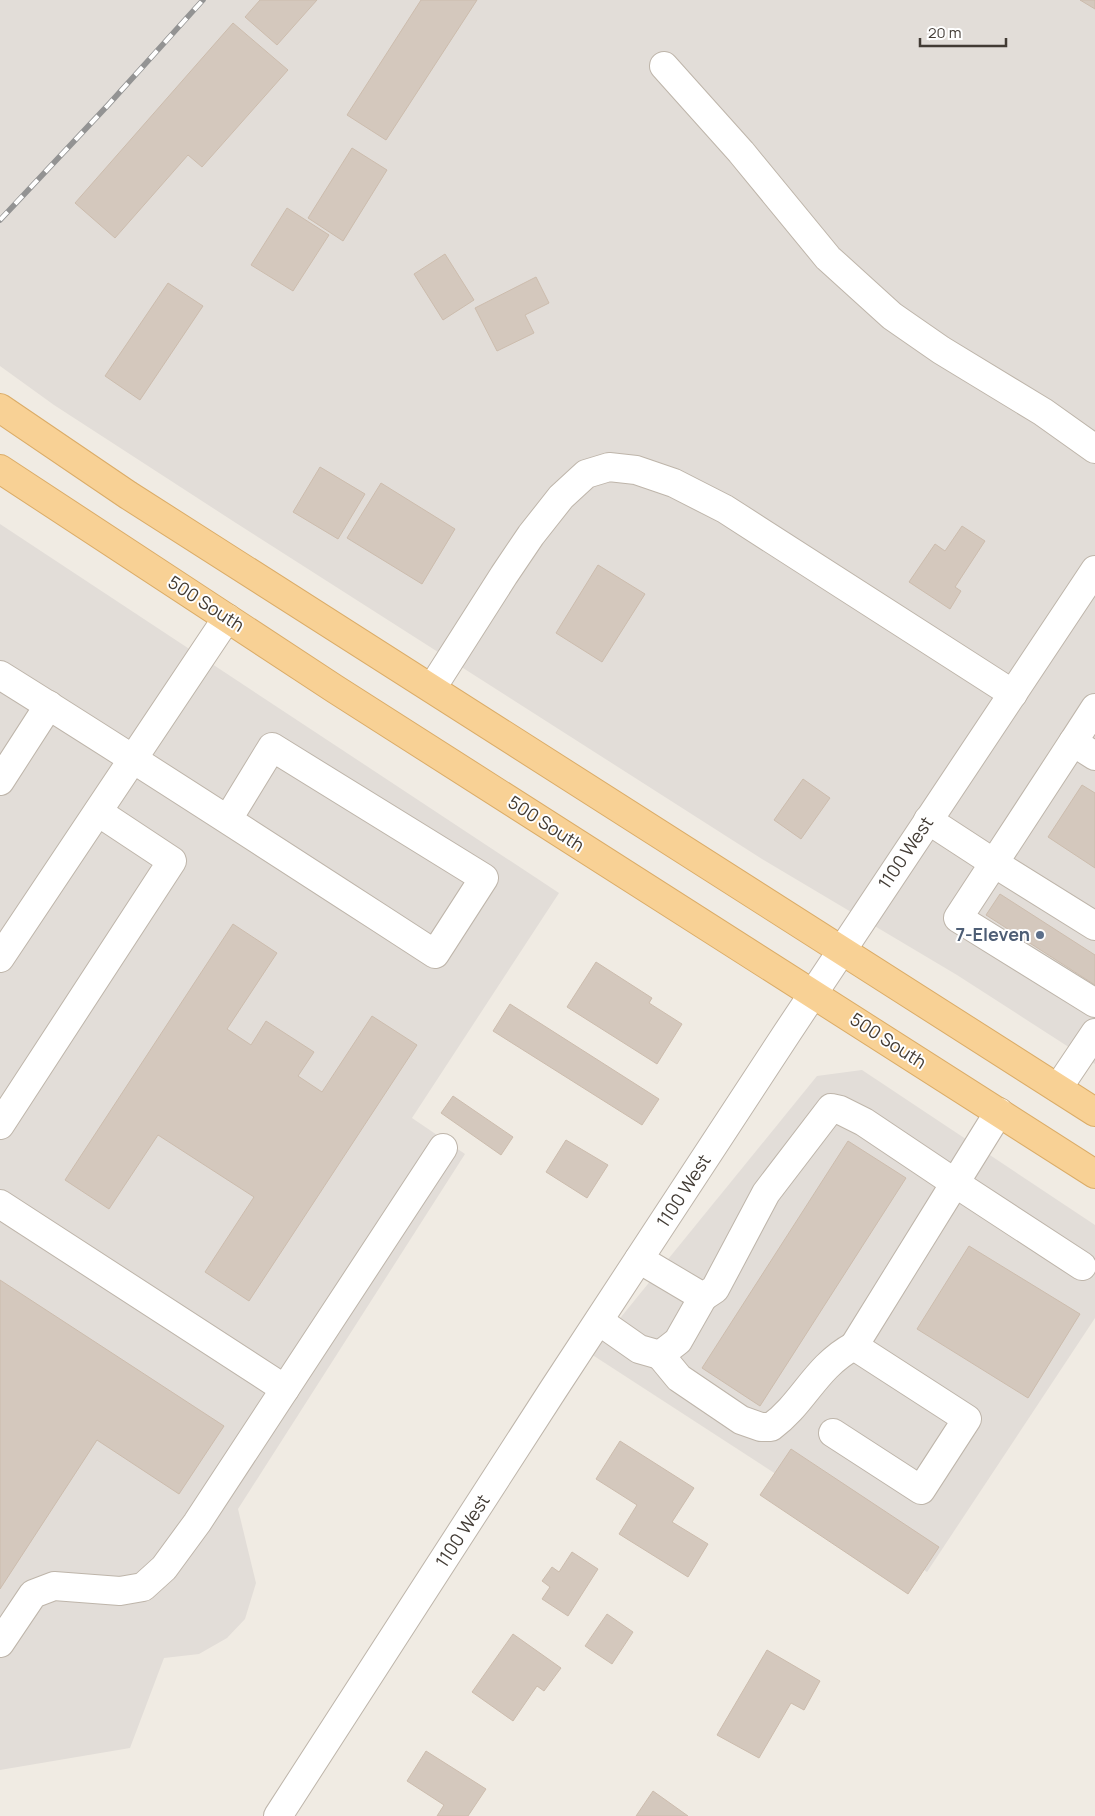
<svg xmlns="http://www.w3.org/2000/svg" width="1095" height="1816" font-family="Manrope,sans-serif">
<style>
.industrial{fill:#e2ddd8}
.building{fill:#d4c8bd;stroke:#ccbcad}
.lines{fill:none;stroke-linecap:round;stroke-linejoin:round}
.minor-casing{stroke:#beb5aa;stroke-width:30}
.major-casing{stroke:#dbac67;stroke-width:30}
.minor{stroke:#fff;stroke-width:28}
.major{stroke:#f8d195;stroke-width:28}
.rail-casing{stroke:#939393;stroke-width:5.5}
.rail{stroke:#fff;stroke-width:4;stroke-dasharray:11;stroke-linecap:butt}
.service-dot{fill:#5c6f8a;stroke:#fff;stroke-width:2}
.labels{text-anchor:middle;stroke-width:4;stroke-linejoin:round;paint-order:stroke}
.street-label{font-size:18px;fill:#423b34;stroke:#fff}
.service-label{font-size:18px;font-weight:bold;fill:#4e5e75;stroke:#fff;text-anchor:end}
</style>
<rect width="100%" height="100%" fill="#f0ebe3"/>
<g class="industrial">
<polygon points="0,0 1095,0 1095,1064 957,975 762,859 236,523 54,405 0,366"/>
<polygon points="0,524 559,893 412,1118 465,1154 238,1509 256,1583 245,1619 227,1638 199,1654 164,1658 130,1748 0,1770"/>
<polygon points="862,1070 1095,1225 1095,1318 927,1572 591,1354 817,1076"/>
</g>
<g class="building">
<polygon points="260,0 317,0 277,45 245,17"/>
<polygon points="421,0 477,0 386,140 347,115"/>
<polygon points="1080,0 1095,0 1095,9"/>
<polygon points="233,23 288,70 202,167 188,155 115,238 75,203"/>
<polygon points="352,148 387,170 343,241 308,218"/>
<polygon points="287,208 329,235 293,291 251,265"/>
<polygon points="445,254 474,300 443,320 414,274"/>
<polygon points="536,277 549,303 525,315 534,333 497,351 475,308"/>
<polygon points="168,283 203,306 140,400 105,376"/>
<polygon points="320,467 365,494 338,539 293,512"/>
<polygon points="381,483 455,529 422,584 347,538"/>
<polygon points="962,526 985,541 955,587 961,591 950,609 909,582 935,544 945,551"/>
<polygon points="598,565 645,594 602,662 556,633"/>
<polygon points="803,779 830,798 801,839 774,820"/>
<polygon points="1082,785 1095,793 1095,868 1048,837"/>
<polygon points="1000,894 1095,955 1095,985 986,915"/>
<polygon points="233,924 277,953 227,1029 251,1045 266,1021 314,1052 298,1076 322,1092 372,1016 417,1045 249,1301 205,1272 254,1197 158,1135 109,1209 65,1180"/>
<polygon points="596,962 652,998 649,1003 682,1024 657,1064 567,1007"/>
<polygon points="510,1004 659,1099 642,1125 493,1031"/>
<polygon points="453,1096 513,1137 501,1155 441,1113"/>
<polygon points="566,1140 608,1165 587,1198 546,1172"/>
<polygon points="848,1141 906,1178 760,1406 702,1368"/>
<polygon points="969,1246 1080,1314 1028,1398 917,1329"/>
<polygon points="0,1280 224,1426 179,1494 97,1440 0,1589"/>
<polygon points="620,1441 694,1488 672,1522 708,1544 688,1577 619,1534 637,1505 596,1479"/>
<polygon points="791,1449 939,1547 908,1594 760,1495"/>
<polygon points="572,1552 598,1569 568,1616 542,1599 550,1587 542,1581 552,1567 559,1572"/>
<polygon points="607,1614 633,1632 612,1664 585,1646"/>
<polygon points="513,1634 561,1668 544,1691 537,1686 513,1721 472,1692"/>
<polygon points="767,1650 820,1681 804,1710 791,1703 759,1758 717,1735"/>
<polygon points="426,1751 486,1789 468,1816 437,1816 444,1805 407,1781"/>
<polygon points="653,1791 688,1816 636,1816"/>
</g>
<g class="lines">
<g class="minor-casing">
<g id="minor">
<polyline points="664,66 741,152 828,258 892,316 941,350 1043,412 1095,449"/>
<path d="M0 675C146 766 290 860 435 954L484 878 272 747 228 819"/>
<polyline points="432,688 504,575 531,535 561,497 586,474 609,467 636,470 674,483 725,509 1013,694"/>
<polyline points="1073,742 1095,708"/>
<polyline points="1095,756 1073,742 994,863 1095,926"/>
<polyline points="0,781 49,705"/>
<polyline points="928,820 994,863 958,918 1095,1003"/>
<polyline points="0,958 227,618"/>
<polyline points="1058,1088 1095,1033"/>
<polyline points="999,1112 955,1183 1082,1266"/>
<polyline points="0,1125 172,861 98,812"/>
<polyline points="0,1204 285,1389"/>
<polyline points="639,1259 703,1297 715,1289 766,1193 831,1108 840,1110 864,1122 955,1183 854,1346 967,1419 921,1490 833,1433"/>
<polyline points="599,1321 639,1349 660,1355 678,1341 703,1297"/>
<path d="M660 1355 679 1378 741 1420 761 1427H771C804 1403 815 1367 854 1346"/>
<polyline points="0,1643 33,1594 54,1586 120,1591 143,1587 164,1568 197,1523 443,1148"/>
<polyline points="278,1816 553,1390 787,1033 1095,570"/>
</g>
</g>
<g class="major-casing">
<g id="major">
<polyline points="0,408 128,495 1095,1112"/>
<polyline points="0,469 335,689 1095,1174"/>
</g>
</g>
<use href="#minor" class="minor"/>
<use href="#major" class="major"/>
<g class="rail-casing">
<polyline id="rail" points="0,220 109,104 203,0"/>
</g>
<use href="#rail" class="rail"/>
</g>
<circle class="service-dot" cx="1040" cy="935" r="5"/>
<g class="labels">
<g class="street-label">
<text transform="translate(206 604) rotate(33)" y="6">500 South</text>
<text transform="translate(546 824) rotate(33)" y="6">500 South</text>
<text transform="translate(906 853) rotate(-56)" y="6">1100 West</text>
<text transform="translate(888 1041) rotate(33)" y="6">500 South</text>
<text transform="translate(684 1191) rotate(-57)" y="6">1100 West</text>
<text transform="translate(463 1531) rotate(-57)" y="6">1100 West</text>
</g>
<g class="service-label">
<text x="1030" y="941">7-Eleven</text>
</g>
</g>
<path d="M920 38v8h86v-8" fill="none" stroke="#423b34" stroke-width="2.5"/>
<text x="928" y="38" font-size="15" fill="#423b34" stroke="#ffffff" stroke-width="4" paint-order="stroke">20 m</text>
</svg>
